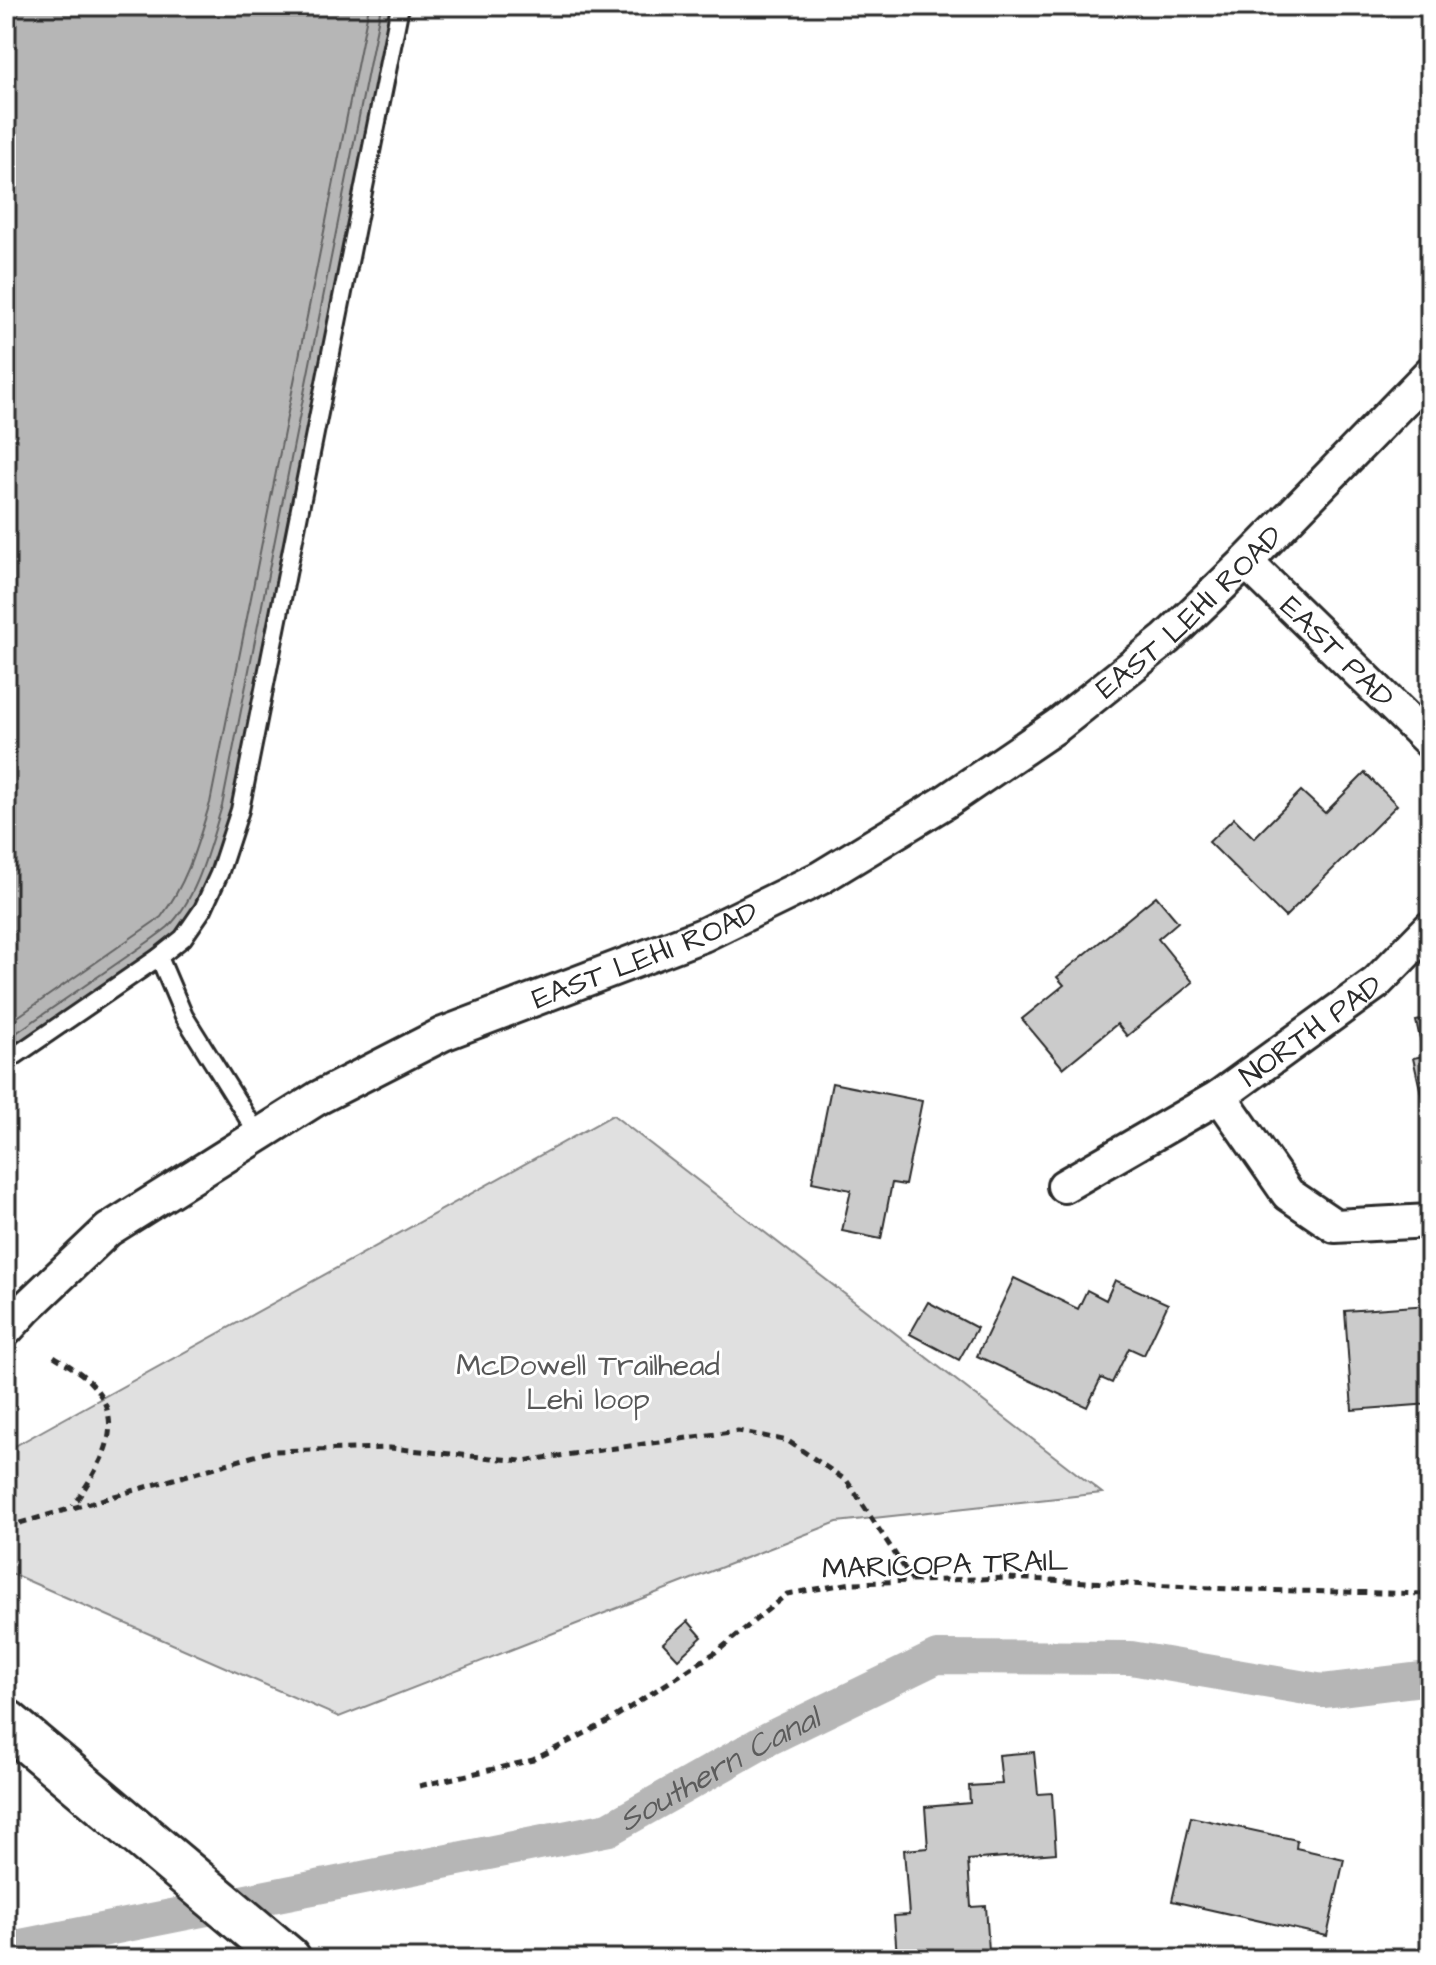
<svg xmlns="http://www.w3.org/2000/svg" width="1436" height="1965" font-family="'Architects Daughter',sans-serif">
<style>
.green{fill:#e0e0e0;stroke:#868686;stroke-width:2}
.water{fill:#b6b6b6;stroke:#7e7e7e;stroke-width:2}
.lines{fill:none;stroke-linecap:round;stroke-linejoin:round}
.shore{stroke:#636363;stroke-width:2}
.canal{stroke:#b6b6b6;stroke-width:34}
.building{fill:#cbcbcb;stroke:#2b2b2b;stroke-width:2}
.service-casing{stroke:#2b2b2b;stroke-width:22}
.minor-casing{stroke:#2b2b2b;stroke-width:38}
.secondary-casing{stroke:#2b2b2b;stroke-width:50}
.path{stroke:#2b2b2b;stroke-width:5;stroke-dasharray:8 6;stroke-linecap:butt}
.service{stroke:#fff;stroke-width:16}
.minor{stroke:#fff;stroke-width:32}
.secondary{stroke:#fff;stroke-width:44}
.labels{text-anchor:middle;stroke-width:6;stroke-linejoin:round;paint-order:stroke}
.street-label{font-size:30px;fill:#2b2b2b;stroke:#fff}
.park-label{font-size:30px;fill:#585858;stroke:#fff}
.water-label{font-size:32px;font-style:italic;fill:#5c5c5c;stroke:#fff}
</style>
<rect width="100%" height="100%" fill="#fff"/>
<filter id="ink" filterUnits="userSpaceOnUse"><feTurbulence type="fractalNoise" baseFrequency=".0125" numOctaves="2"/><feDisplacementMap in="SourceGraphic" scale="16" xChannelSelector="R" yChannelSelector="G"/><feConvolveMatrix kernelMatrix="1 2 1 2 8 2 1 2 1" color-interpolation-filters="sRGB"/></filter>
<g filter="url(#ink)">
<polygon class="green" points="613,1115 1102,1493 837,1522 339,1717 6,1571 6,1451"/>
<polygon class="water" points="6,6 400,6 240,810 183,938 6,1062"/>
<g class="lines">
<g class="shore">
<path d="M6 1025 161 917C188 881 197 845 210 803L369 6"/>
<path d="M6 1040 148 942C155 937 162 932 168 927 198 898 210 844 222 806L381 6"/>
</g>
<path class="canal" id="s1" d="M6 1949 609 1829 770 1738 937 1657 1131 1658 1323 1691 1430 1678"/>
</g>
<g class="building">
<polygon points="1365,773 1397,805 1285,917 1209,842 1234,818 1254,838 1301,791 1325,813"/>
<polygon points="1156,896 1178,922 1158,939 1193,982 1127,1036 1117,1024 1063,1068 1022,1019 1064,985 1057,977"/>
<polygon points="1430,1018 1430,1110 1425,1111 1413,1058 1424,1056 1416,1021"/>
<polygon points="832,1083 922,1101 905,1185 892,1183 881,1239 842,1231 851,1190 812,1182"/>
<polygon points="1014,1278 1078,1309 1087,1290 1106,1300 1115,1280 1168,1304 1144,1355 1129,1348 1112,1383 1101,1378 1087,1407 977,1356"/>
<polygon points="928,1302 977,1328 959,1360 910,1334"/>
<polygon points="1429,1305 1430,1404 1352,1410 1345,1311"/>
<polygon points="688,1621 702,1637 678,1659 663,1643"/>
<polygon points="1034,1752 1038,1794 1052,1793 1056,1853 968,1860 971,1907 986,1906 989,1951 897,1957 894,1916 909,1915 904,1850 928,1848 925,1807 970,1803 969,1786 1002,1784 999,1755"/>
<polygon points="1191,1817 1297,1840 1296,1848 1344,1859 1327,1936 1172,1901"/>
</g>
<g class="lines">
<g class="service-casing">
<g id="service">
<polyline points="159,957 184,1016 259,1136"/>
<polyline points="6,1062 159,957 183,938 203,909 219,874 240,810 400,6"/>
</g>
</g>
<g class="minor-casing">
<g id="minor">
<path id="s2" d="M1246 562 1430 742"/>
<polyline points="1220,1096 1288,1194 1335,1226 1430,1221"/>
<path id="s3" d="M1064 1186 1220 1096 1376 983 1430 928"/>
<path id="s4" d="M6 1330 26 1308 108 1230 318 1098 443 1034 703 935 820 878 945 802 1058 725 1166 639 1246 562 1430 373"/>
</g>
</g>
<g class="secondary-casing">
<polyline id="secondary" points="6,1722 288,1959"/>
</g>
<g class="path">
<path d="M54 1356C66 1364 81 1372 90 1382 131 1425 99 1466 73 1506"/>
<polyline points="6,1527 272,1451 390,1448 522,1461 738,1431 788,1441 847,1481 913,1581"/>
<polyline points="419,1786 533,1760 607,1722 719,1650 787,1594 852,1583 1008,1578 1251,1590 1430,1594"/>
</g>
<use href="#service" class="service"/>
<use href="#minor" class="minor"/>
<use href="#secondary" class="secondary"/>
</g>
</g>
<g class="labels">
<g class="street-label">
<text dy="10" stroke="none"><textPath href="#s4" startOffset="1396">EAST LEHI ROAD</textPath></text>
<text dy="10" stroke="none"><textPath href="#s2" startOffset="128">EAST PAD</textPath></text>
<text dy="10" stroke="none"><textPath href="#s4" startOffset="748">EAST LEHI ROAD</textPath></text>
<text dy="10" stroke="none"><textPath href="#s3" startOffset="292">NORTH PAD</textPath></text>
<text transform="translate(945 1564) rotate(-2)" y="10">MARICOPA TRAIL</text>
</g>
<g class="park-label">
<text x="588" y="1375">McDowell Trailhead<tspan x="588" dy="34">Lehi loop</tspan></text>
</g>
<g class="water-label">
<text dy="11" stroke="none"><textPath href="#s1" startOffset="740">Southern Canal</textPath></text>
</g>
</g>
<rect width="1436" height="1965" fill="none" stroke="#fff" stroke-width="32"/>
<rect x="16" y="16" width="1404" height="1933" fill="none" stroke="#2b2b2b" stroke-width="3" filter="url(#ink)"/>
</svg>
